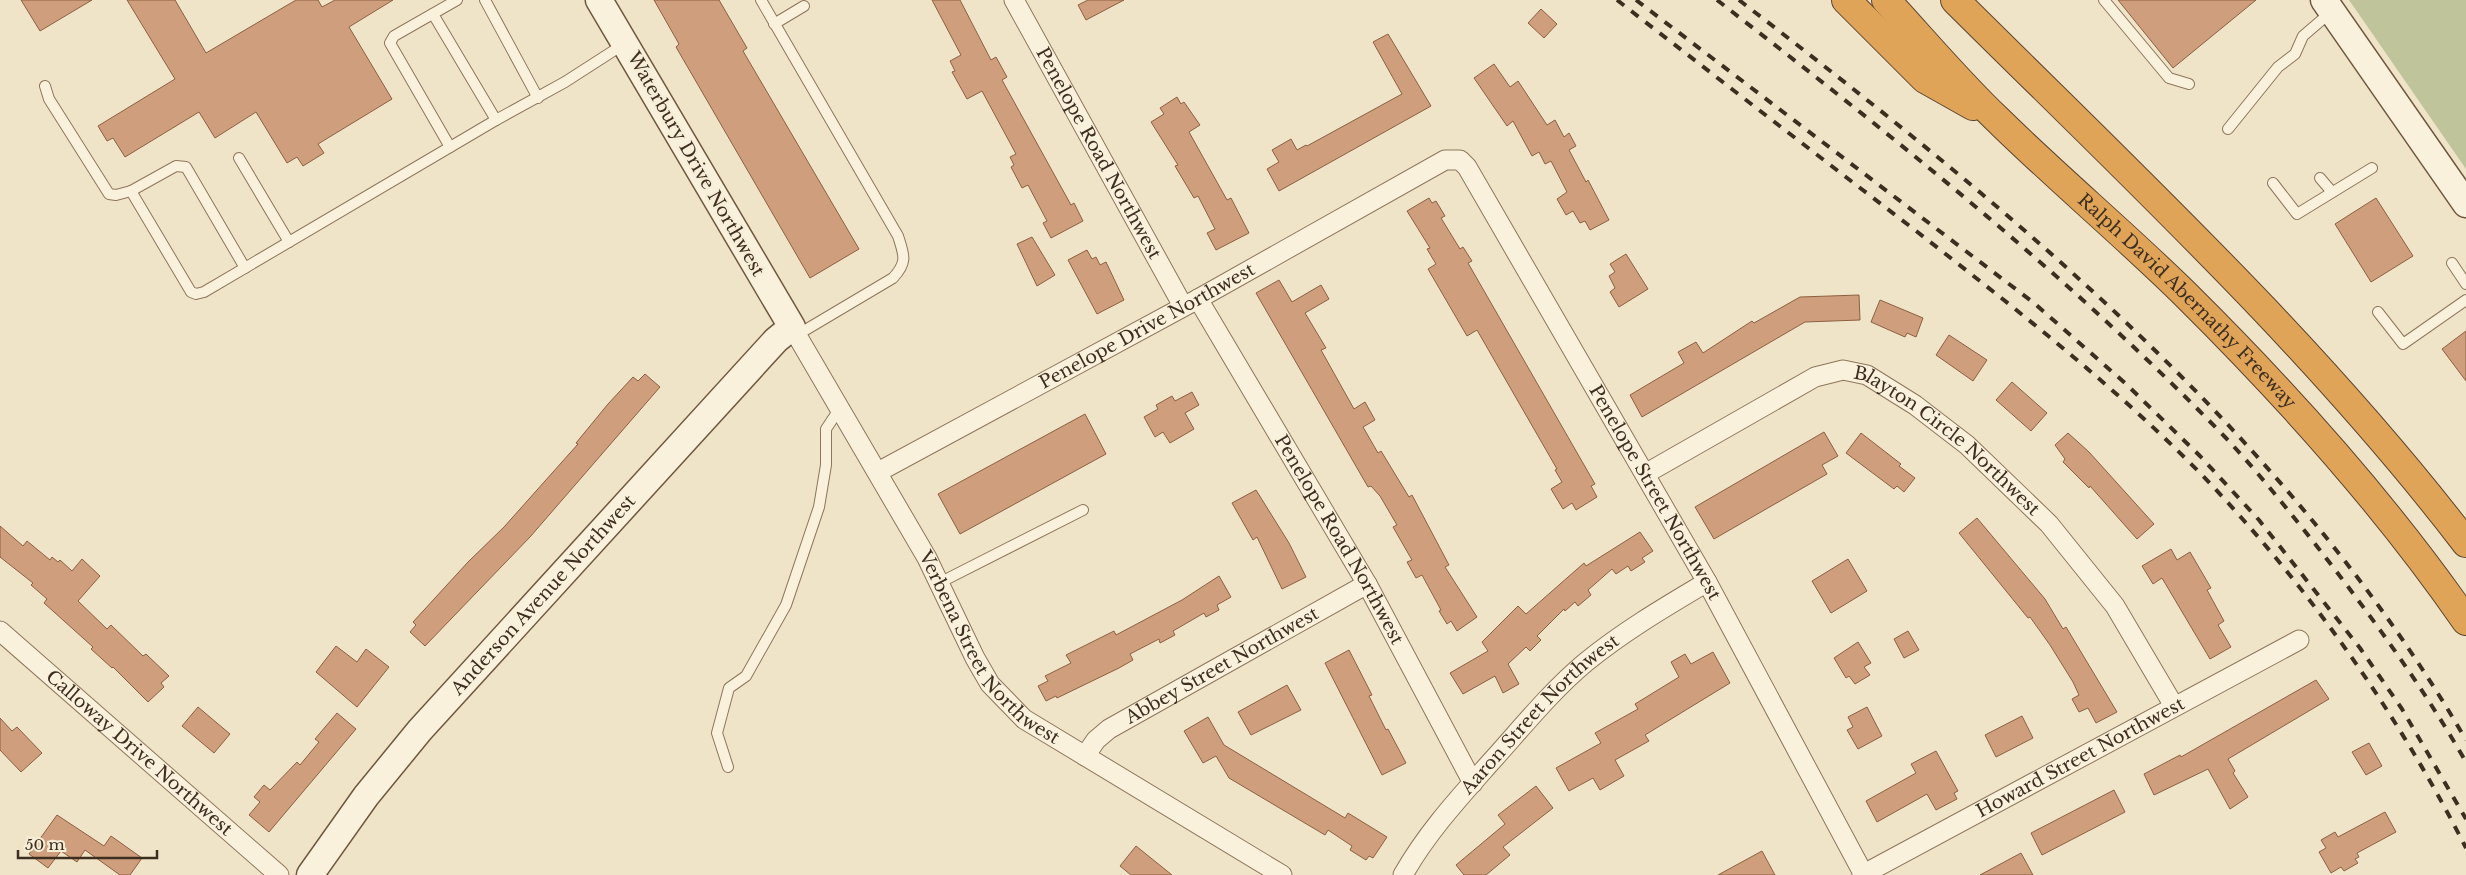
<svg xmlns="http://www.w3.org/2000/svg" width="2466" height="875" font-family="'Libre Baskerville',serif">
<style>
.cemetery{fill:#bfc49a}
.building{fill:#cf9f7d;stroke:#8d5f41}
.lines{fill:none;stroke-linecap:round;stroke-linejoin:round}
.lane-casing{stroke:#8d765c;stroke-width:12}
.street-casing{stroke:#8d765c;stroke-width:21}
.secondary-casing{stroke:#6f573f;stroke-width:29}
.highway-casing{stroke:#5b4430;stroke-width:30}
.lane{stroke:#faf1dc;stroke-width:10}
.street{stroke:#faf1dc;stroke-width:19}
.secondary{stroke:#faf1dc;stroke-width:26}
.highway{stroke:#e0a458;stroke-width:28}
.rail{stroke:#3d2e20;stroke-width:4;stroke-dasharray:9 9;stroke-linecap:butt}
.labels{text-anchor:middle;stroke-width:5;stroke-linejoin:round;paint-order:stroke}
.street-label{font-size:18px;fill:#3d2e20;stroke:#f7eed8}
</style>
<rect width="100%" height="100%" fill="#f0e4c8"/>
<polygon class="cemetery" points="2349,0 2466,0 2466,169"/>
<g class="building">
<polygon points="21,0 92,0 40,31"/>
<polygon points="127,0 175,0 206,53 296,0 318,0 322,7 335,0 393,0 349,27 392,99 318,144 324,153 303,166 297,157 287,163 256,112 215,138 199,112 125,157 113,138 107,141 98,126 175,79"/>
<polygon points="654,0 719,0 747,48 743,51 859,249 810,278 676,47 679,44"/>
<polygon points="932,0 960,0 991,60 996,57 1007,77 1002,80 1071,205 1074,203 1083,221 1051,238 1043,223 1047,221 1028,185 1022,188 1011,167 1014,165 1010,157 1016,154 982,91 967,99 952,72 955,71 950,61 961,55"/>
<polygon points="1088,0 1124,0 1086,20 1078,5"/>
<polygon points="2118,0 2256,0 2173,68"/>
<polygon points="1541,9 1557,24 1544,38 1528,23"/>
<polygon points="1388,34 1431,106 1279,191 1267,169 1279,162 1272,150 1291,139 1297,150 1306,145 1307,146 1402,94 1373,42"/>
<polygon points="1494,64 1510,87 1518,81 1547,125 1555,120 1564,137 1569,133 1576,146 1569,150 1586,182 1588,180 1609,220 1590,230 1585,221 1580,223 1573,211 1566,215 1557,199 1567,192 1551,161 1545,164 1539,152 1532,156 1513,121 1507,126 1474,78"/>
<polygon points="1177,97 1181,104 1184,102 1200,125 1189,132 1227,200 1231,198 1249,233 1216,250 1207,233 1215,229 1198,196 1194,198 1175,166 1178,165 1151,122 1164,114 1160,108"/>
<polygon points="1429,198 1432,203 1436,201 1445,216 1441,218 1460,249 1463,247 1472,261 1468,263 1595,484 1591,486 1597,497 1576,510 1572,503 1563,509 1551,489 1562,482 1555,470 1557,469 1477,330 1467,336 1428,269 1436,264 1427,249 1430,248 1407,211"/>
<polygon points="2376,198 2413,256 2371,282 2335,224"/>
<polygon points="1032,237 1055,275 1037,286 1017,244"/>
<polygon points="1087,250 1092,259 1096,257 1100,265 1106,262 1124,300 1097,314 1068,260"/>
<polygon points="1626,254 1648,289 1619,307 1610,292 1615,288 1609,276 1615,272 1610,264"/>
<polygon points="1279,280 1292,302 1321,285 1329,299 1305,313 1326,348 1321,350 1354,409 1365,402 1375,420 1363,427 1378,453 1381,451 1409,497 1412,495 1449,565 1445,567 1477,617 1457,631 1451,621 1447,624 1439,611 1441,610 1422,575 1416,578 1407,562 1412,560 1393,527 1397,525 1380,496 1371,486 1368,487 1256,293"/>
<polygon points="1859,295 1860,320 1805,322 1642,417 1630,395 1684,363 1678,352 1696,342 1703,353 1752,321 1754,323 1800,297"/>
<polygon points="1880,300 1923,318 1916,337 1907,333 1905,337 1871,322"/>
<polygon points="2466,331 2466,381 2442,349"/>
<polygon points="1949,335 1987,360 1973,381 1936,355"/>
<polygon points="645,374 660,387 530,537 425,646 410,632 416,625 413,622 468,562 504,527 578,444 576,443 608,404 633,377 638,381"/>
<polygon points="2012,382 2047,413 2031,431 1996,400"/>
<polygon points="1192,392 1199,405 1185,413 1194,429 1170,443 1163,432 1155,437 1144,417 1158,409 1156,405 1172,396 1175,401"/>
<polygon points="1085,414 1106,454 960,534 938,494"/>
<polygon points="1824,432 1838,456 1822,465 1827,474 1714,539 1695,507"/>
<polygon points="1861,433 1901,464 1899,466 1915,478 1904,492 1897,486 1894,489 1846,453"/>
<polygon points="2068,433 2089,452 2154,524 2137,539 2090,486 2089,488 2063,462 2065,459 2055,445"/>
<polygon points="1256,490 1289,543 1306,577 1282,589 1257,537 1253,540 1232,503"/>
<polygon points="1977,518 2045,599 2063,629 2066,627 2117,712 2096,723 2088,708 2079,712 2072,699 2079,695 2073,682 2050,645 2030,617 2028,618 1959,533"/>
<polygon points="0,526 23,546 27,541 50,560 52,557 58,562 60,560 72,571 82,559 100,576 78,601 107,629 111,625 143,656 146,654 169,676 161,683 164,687 148,702 113,667 112,668 91,649 93,647 44,603 47,599 31,585 33,583 0,557"/>
<polygon points="1640,532 1653,551 1642,558 1645,562 1631,571 1628,566 1616,574 1612,569 1588,590 1591,595 1578,606 1575,602 1565,611 1564,609 1537,636 1541,640 1530,651 1526,647 1508,664 1519,684 1503,693 1495,676 1463,694 1450,673 1488,651 1482,642 1518,606 1526,614 1584,563 1586,566"/>
<polygon points="2171,549 2177,560 2190,552 2211,588 2207,590 2224,621 2218,625 2231,647 2210,659 2162,578 2153,584 2142,566"/>
<polygon points="1848,559 1867,591 1831,613 1812,581"/>
<polygon points="1219,576 1231,597 1217,605 1219,610 1206,617 1204,613 1173,631 1175,635 1160,643 1159,639 1130,654 1133,660 1119,668 1057,698 1056,696 1046,701 1038,686 1048,681 1045,676 1071,663 1066,655 1114,631 1116,635 1182,600"/>
<polygon points="1908,631 1919,650 1904,658 1894,639"/>
<polygon points="1858,642 1871,663 1864,667 1870,675 1855,684 1849,676 1846,678 1834,658"/>
<polygon points="336,646 357,662 366,649 389,667 357,707 316,672"/>
<polygon points="1349,650 1372,695 1369,696 1386,730 1388,729 1406,763 1382,775 1325,663"/>
<polygon points="1713,652 1730,683 1645,735 1649,741 1615,760 1624,776 1600,790 1593,778 1569,791 1556,768 1601,743 1595,733 1638,709 1635,704 1679,677 1671,662 1685,654 1691,664"/>
<polygon points="2316,680 2329,699 2228,759 2235,771 2233,773 2248,797 2230,809 2208,769 2154,795 2144,774 2180,755 2181,757"/>
<polygon points="1287,685 1301,710 1251,735 1238,712"/>
<polygon points="198,707 230,734 214,753 182,726"/>
<polygon points="1867,707 1882,736 1858,749 1847,730 1853,727 1848,717"/>
<polygon points="337,713 356,729 269,832 249,815 260,802 254,797 264,785 270,790 297,762 300,765 319,742 315,739"/>
<polygon points="2022,716 2033,738 1996,757 1985,735"/>
<polygon points="1208,717 1224,745 1345,818 1348,813 1387,837 1373,858 1369,856 1366,860 1350,850 1352,846 1328,830 1325,835 1229,778 1216,756 1203,763 1184,731"/>
<polygon points="0,718 12,731 17,727 42,753 21,772 0,750"/>
<polygon points="2369,743 2382,766 2366,775 2352,752"/>
<polygon points="1936,751 1958,791 1954,793 1957,799 1936,810 1927,794 1877,822 1866,801 1916,773 1911,764"/>
<polygon points="1536,786 1553,808 1503,847 1510,855 1486,875 1464,875 1456,865 1505,824 1498,815"/>
<polygon points="2114,790 2125,812 2042,855 2031,833"/>
<polygon points="2385,812 2396,832 2357,853 2359,857 2355,859 2358,863 2344,871 2341,867 2331,873 2319,852 2326,848 2321,840 2335,832 2338,837"/>
<polygon points="57,815 104,846 111,836 142,858 130,875 120,875 85,850 77,862 61,851 48,868 29,854"/>
<polygon points="1136,846 1172,875 1131,875 1120,866"/>
<polygon points="1762,851 1775,875 1718,875"/>
<polygon points="2021,853 2033,875 1980,875"/>
</g>
<g class="lines">
<g class="lane-casing">
<g id="lane">
<polyline points="485,0 538,98"/>
<path d="M761 0 898 236C904 255 908 262 893 278L797 335"/>
<polyline points="2104,0 2169,78 2189,84"/>
<polyline points="433,14 496,120"/>
<polyline points="774,24 804,6"/>
<polyline points="45,86 49,99 109,194 116,195 131,191 191,292 196,294 204,292 496,120 565,82 624,44"/>
<polyline points="2228,129 2278,67 2295,54 2303,36 2331,12"/>
<polyline points="450,147 390,43 394,36 457,0"/>
<polyline points="239,158 289,242"/>
<polyline points="2320,178 2332,192"/>
<polyline points="2273,183 2297,214 2372,168"/>
<polyline points="131,191 176,166 186,167 245,268"/>
<polyline points="2452,263 2466,284"/>
<polyline points="2378,312 2403,344 2466,300"/>
<polyline points="939,583 1083,510"/>
<polyline points="728,767 717,733 729,688 746,676 786,605 819,507 826,465 826,429 840,408"/>
</g>
</g>
<g class="street-casing">
<g id="street">
<path id="s1" d="M1014 0 1183 306"/>
<path id="s2" d="M1198 299 1367 584 1473 783"/>
<path id="s3" d="M792 327 927 558 975 658 990 684 1024 719 1282 875"/>
<path id="s4" d="M878 472 1198 299 1445 160H1460L1467 167 1707 582 1864 875"/>
<path id="s5" d="M1645 474 1815 377 1843 370 1867 375 1915 405 1967 445 2049 524 2115 606 2174 706"/>
<path id="s6" d="M0 631 279 875"/>
<path id="s7" d="M1085 756 1096 740 1109 729 1367 584"/>
<path id="s8" d="M1403 875C1426 834 1458 799 1489 764 1520 730 1550 692 1586 662 1624 631 1665 607 1707 582"/>
<path id="s9" d="M1862 875 2299 640"/>
</g>
</g>
<g class="secondary-casing">
<g id="secondary">
<polyline points="2324,0 2466,204"/>
<path id="s10" d="M310 875 366 796 420 730 776 340 792 327 599 0"/>
</g>
</g>
<g class="highway-casing">
<g id="highway">
<polyline points="1846,0 1925,79 1973,106"/>
<path id="s11" d="M1886 0C1923 40 1958 82 1997 119 2058 179 2124 234 2185 294 2286 394 2385 504 2466 621"/>
<path d="M1955 0C2131 175 2315 346 2466 543"/>
</g>
</g>
<use href="#lane" class="lane"/>
<use href="#street" class="street"/>
<use href="#secondary" class="secondary"/>
<use href="#highway" class="highway"/>
<g class="rail">
<path d="M1617 0C1715 76 1813 152 1911 227 2012 306 2113 384 2203 476 2308 586 2397 712 2466 848"/>
<polyline points="1636,0 2034,303 2126,384 2200,456 2259,520 2360,648 2402,709 2466,819"/>
<path d="M1717 0C1894 137 2069 276 2225 437 2258 472 2289 511 2319 549 2372 617 2423 687 2466 762"/>
<path d="M1739 0C2013 211 2290 436 2466 740"/>
</g>
</g>
<g class="labels">
<g class="street-label">
<text dy="6" stroke="none"><textPath href="#s1" startOffset="175">Penelope Road Northwest</textPath></text>
<text transform="translate(696 164) rotate(60)" y="6">Waterbury Drive Northwest</text>
<text dy="6" stroke="none"><textPath href="#s11" startOffset="426">Ralph David Abernathy Freeway</textPath></text>
<text dy="6" stroke="none"><textPath href="#s4" startOffset="306">Penelope Drive Northwest</textPath></text>
<text dy="6" stroke="none"><textPath href="#s5" startOffset="352">Blayton Circle Northwest</textPath></text>
<text dy="6" stroke="none"><textPath href="#s4" startOffset="1048">Penelope Street Northwest</textPath></text>
<text dy="6" stroke="none"><textPath href="#s2" startOffset="279">Penelope Road Northwest</textPath></text>
<text dy="6" stroke="none"><textPath href="#s10" startOffset="365">Anderson Avenue Northwest</textPath></text>
<text dy="6" stroke="none"><textPath href="#s3" startOffset="379">Verbena Street Northwest</textPath></text>
<text dy="6" stroke="none"><textPath href="#s7" startOffset="166">Abbey Street Northwest</textPath></text>
<text dy="6" stroke="none"><textPath href="#s8" startOffset="212">Aaron Street Northwest</textPath></text>
<text dy="6" stroke="none"><textPath href="#s6" startOffset="185">Calloway Drive Northwest</textPath></text>
<text dy="6" stroke="none"><textPath href="#s9" startOffset="248">Howard Street Northwest</textPath></text>
</g>
</g>
<path d="M18 850v8h139v-8" fill="none" stroke="#3d2e20" stroke-width="2.5"/>
<text x="25" y="850" font-size="15" fill="#3d2e20" stroke="#f7eed8" stroke-width="4" paint-order="stroke">50 m</text>
</svg>
